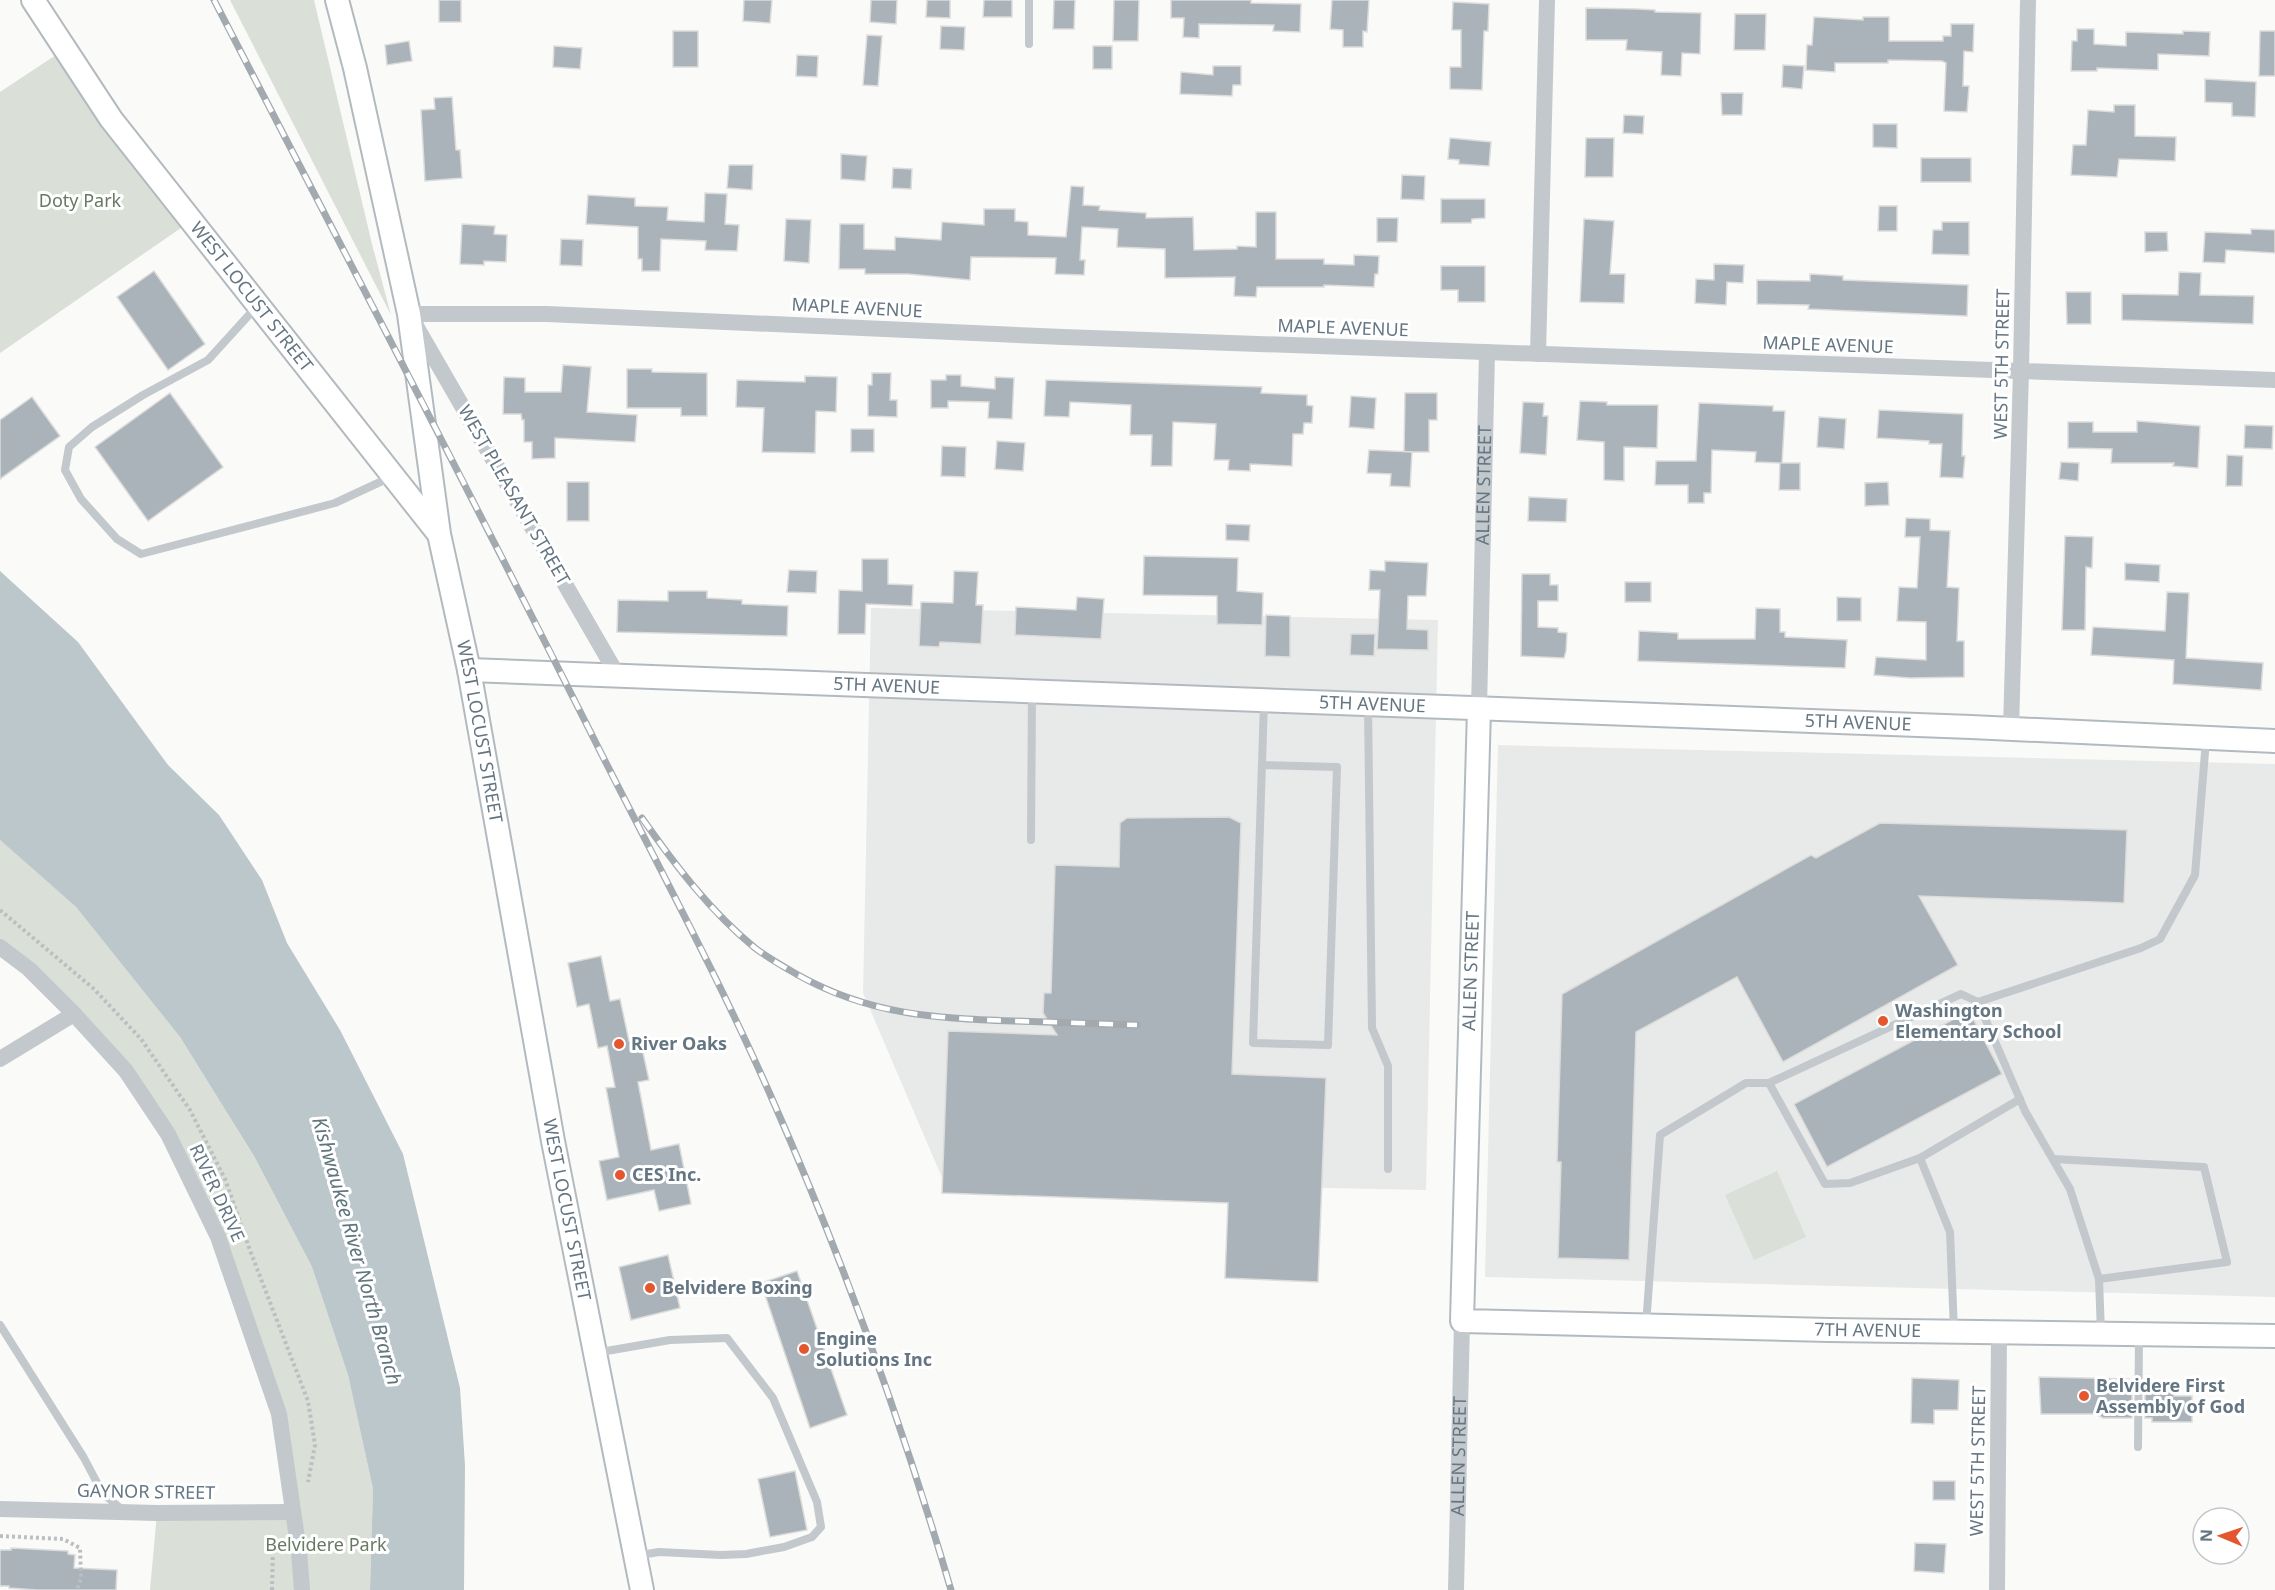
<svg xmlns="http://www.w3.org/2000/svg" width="2275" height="1590" font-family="'Noto Sans',sans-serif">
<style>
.built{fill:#e8e9e9}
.green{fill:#dadfd7}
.water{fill:#bbc7cb}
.building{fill:#aab3b9;stroke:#dcdcda;stroke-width:1.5}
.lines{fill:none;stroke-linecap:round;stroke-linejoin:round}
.secondary-casing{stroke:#b3babf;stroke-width:26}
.path{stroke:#bbbfc2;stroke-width:4;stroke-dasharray:3 3;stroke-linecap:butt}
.lane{stroke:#c3c8cc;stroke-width:8}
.street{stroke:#c3c8cc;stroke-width:16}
.secondary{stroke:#fff;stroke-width:22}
.rail-casing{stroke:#a2aab0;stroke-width:7}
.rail{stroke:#fff;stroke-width:4.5;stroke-dasharray:14;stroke-linecap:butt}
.poi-dot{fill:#e4572e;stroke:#fff;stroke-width:2}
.labels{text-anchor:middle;stroke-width:6;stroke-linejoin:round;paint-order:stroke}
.park-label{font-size:18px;fill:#687a64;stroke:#fff}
.street-label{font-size:18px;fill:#657683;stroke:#fff}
.poi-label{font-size:18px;font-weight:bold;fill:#657683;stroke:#fff;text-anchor:start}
.water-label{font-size:20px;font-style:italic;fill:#60757c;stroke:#fff}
</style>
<rect width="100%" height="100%" fill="#fafaf8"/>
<g class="built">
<polygon points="871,608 1438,620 1426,1190 943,1180 863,993"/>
<polygon points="1498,745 2275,764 2275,1297 1485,1277"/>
</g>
<g class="green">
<polygon points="230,0 314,0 372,244 391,315"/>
<polygon points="65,49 191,221 0,353 0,92"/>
<polygon points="0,840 76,907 180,1037 254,1156 312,1267 348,1375 373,1489 370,1590 150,1590 157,1513 292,1512 279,1414 218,1237 126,1070 0,947"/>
<polygon points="1777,1171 1806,1237 1754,1260 1725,1195"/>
</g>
<polygon class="water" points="0,571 78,642 168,765 219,815 262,880 287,943 340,1030 403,1154 460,1388 465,1466 464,1590 370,1590 373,1489 348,1375 312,1267 254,1156 180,1037 76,907 0,840"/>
<g class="building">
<rect x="439" y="0" width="22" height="22"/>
<polygon points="744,0 772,0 770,23 743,21"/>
<polygon points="871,0 897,0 896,24 870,22"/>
<polygon points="927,0 950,0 950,18 926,17"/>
<polygon points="984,0 1012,0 1012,17 983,17"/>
<polygon points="1054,0 1075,0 1074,29 1053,29"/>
<polygon points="1114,0 1139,0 1138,41 1113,41"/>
<polygon points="1171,0 1251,0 1251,3 1301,4 1300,32 1273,31 1274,25 1199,24 1199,38 1183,37 1184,18 1171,18"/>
<polygon points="1332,0 1369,0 1367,32 1363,31 1363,47 1343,47 1343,30 1330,29"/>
<polygon points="1453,2 1489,4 1488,31 1484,31 1482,90 1450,89 1450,67 1461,67 1461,30 1452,30"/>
<polygon points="1586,8 1637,9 1655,10 1655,12 1701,13 1700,54 1682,53 1681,76 1661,75 1662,52 1626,50 1627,40 1586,40"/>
<polygon points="1735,14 1766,14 1765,50 1734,50"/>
<polygon points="1814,17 1863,20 1863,17 1889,17 1889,41 1943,41 1943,36 1951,36 1951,24 1974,24 1973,52 1964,51 1963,86 1969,86 1967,112 1944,111 1946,63 1942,61 1888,60 1888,63 1835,63 1835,72 1806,70 1807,45 1812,45"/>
<polygon points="941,26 965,27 964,50 940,49"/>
<polygon points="2077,29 2094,29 2094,44 2126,46 2126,32 2183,34 2183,31 2210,32 2209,56 2158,54 2158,70 2097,68 2097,71 2071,71 2072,41 2077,41"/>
<rect x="673" y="31" width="25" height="36"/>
<polygon points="2260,31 2275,31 2275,76 2259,76"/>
<polygon points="867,35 882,36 878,86 863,85"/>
<polygon points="409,41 412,61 387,65 385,45"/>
<polygon points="554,46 582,48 580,69 553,67"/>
<rect x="1093" y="46" width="19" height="23"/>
<polygon points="797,55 818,56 817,77 796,76"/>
<polygon points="1783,65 1804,66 1802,89 1782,87"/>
<polygon points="1213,66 1241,66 1241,85 1233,85 1232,96 1180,94 1181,72 1213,75"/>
<polygon points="2205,79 2256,82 2255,117 2232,116 2232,103 2205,102"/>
<polygon points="1721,93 1743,93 1742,115 1722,115"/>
<polygon points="452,97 456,150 460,150 462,178 425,181 421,110 435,109 434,98"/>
<polygon points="2114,105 2135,105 2135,136 2176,137 2175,161 2119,159 2117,177 2071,175 2073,145 2086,145 2088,110 2114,112"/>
<polygon points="1624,115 1644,116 1643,134 1623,133"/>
<polygon points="1873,124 1897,124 1897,148 1873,147"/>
<polygon points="1450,138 1491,142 1489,166 1459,164 1459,160 1448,159"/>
<polygon points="1586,138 1614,138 1613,177 1585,177"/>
<polygon points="841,154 867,156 865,181 841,179"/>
<rect x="1921" y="158" width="50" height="24"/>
<polygon points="729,165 753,165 752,190 727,188"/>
<polygon points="893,168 912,169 911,189 892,188"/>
<polygon points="1402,175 1425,176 1424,200 1401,199"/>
<polygon points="1071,186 1084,187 1083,205 1100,206 1099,210 1146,213 1146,218 1193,217 1194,250 1237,249 1237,246 1256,247 1256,212 1276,212 1276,259 1324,259 1324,264 1354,265 1354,255 1379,256 1378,274 1375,274 1374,287 1324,285 1324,287 1257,287 1256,297 1234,296 1235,277 1165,278 1165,249 1117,247 1118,229 1082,227 1080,260 1085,260 1084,275 1055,274 1056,258 971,257 970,280 908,274 865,274 865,269 839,269 840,224 864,224 864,249 895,250 895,237 941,240 942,222 984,225 984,209 1015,209 1015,221 1028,222 1028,235 1066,237"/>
<polygon points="705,193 727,194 725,224 739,225 737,251 705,250 706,241 661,239 660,271 642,271 642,259 638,259 638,227 586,224 588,195 635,198 635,206 668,207 667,220 704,222"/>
<polygon points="1441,199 1485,199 1485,218 1472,219 1471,223 1441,223"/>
<polygon points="1879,206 1897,206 1897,231 1878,231"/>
<polygon points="1377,218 1398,218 1397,242 1377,242"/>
<polygon points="786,219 811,220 809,263 784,261"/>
<polygon points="1584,219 1614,221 1610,274 1625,274 1624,303 1580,302"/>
<polygon points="1942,222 1969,222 1969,255 1932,254 1933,230 1942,230"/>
<polygon points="462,224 495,226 494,234 507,235 506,262 484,261 484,265 460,264"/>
<polygon points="2251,229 2275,230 2275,253 2226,250 2225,263 2203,262 2205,232 2251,234"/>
<polygon points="2145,232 2167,232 2168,251 2145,252"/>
<polygon points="561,239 583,240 582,266 560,265"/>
<polygon points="1714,264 1744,265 1743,283 1727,282 1726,305 1695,303 1696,279 1714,280"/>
<polygon points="1441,266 1485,266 1485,302 1458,302 1458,290 1441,290"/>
<polygon points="154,271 205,344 168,370 117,297"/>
<polygon points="2179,272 2201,273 2200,295 2254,296 2253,324 2122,320 2122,294 2178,295"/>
<polygon points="1810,274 1843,276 1843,280 1968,285 1967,316 1808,309 1809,305 1757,304 1757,280 1810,281"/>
<polygon points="2066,292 2091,292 2091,324 2067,324"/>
<polygon points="563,365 591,367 587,412 637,415 635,442 555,438 555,458 532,459 532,442 524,442 524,420 522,420 521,414 503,414 504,377 525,378 525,392 561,392"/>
<polygon points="627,369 652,369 652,372 707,373 707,416 681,416 681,408 627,408"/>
<polygon points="872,373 891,373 890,400 897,400 897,417 868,416 868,385 872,385"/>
<polygon points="946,375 961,375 961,386 995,389 995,377 1014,378 1012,419 988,418 989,402 948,401 948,408 931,408 931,380 946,380"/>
<polygon points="805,376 837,377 836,412 816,411 815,453 762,452 764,408 736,407 737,380 805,382"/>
<polygon points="1046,380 1262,387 1261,393 1307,395 1307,405 1313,406 1312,423 1304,423 1303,434 1293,434 1292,466 1250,464 1250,471 1228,470 1229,460 1214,460 1216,424 1173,422 1172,466 1151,466 1152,435 1130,435 1131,405 1070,402 1069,417 1044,416"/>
<polygon points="170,393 223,467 148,521 95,447"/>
<polygon points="1405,393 1437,393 1437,420 1429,420 1429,452 1404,452"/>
<polygon points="1351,396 1376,398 1374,429 1349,427"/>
<polygon points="32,397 60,436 0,479 0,420"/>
<polygon points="1580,401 1607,402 1607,405 1658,405 1657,448 1624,447 1624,481 1604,480 1604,442 1577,440"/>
<polygon points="1523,402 1544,403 1543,416 1548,416 1546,455 1520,453"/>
<polygon points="1699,403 1773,406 1773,411 1785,411 1782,463 1800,463 1800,490 1779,490 1780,463 1755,462 1756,452 1712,450 1711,493 1704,493 1704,503 1688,503 1688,485 1655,485 1656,461 1696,461"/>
<polygon points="1879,410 1963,414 1962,456 1965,456 1963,478 1940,477 1942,444 1929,444 1929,441 1877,438"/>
<polygon points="1819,417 1846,419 1844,449 1817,447"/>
<polygon points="2137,421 2200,426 2198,468 2173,466 2174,463 2111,463 2112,449 2068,448 2068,422 2093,422 2093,432 2137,432"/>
<polygon points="2245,425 2273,426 2272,449 2244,448"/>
<rect x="851" y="429" width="23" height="23"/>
<polygon points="997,441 1025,443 1023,471 995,469"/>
<polygon points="942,446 966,447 965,477 941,476"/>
<polygon points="1369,450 1412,452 1410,487 1390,486 1391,474 1367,473"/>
<polygon points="2227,455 2243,456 2242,486 2226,486"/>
<polygon points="2061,462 2079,463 2078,481 2059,479"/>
<rect x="567" y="482" width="22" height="39"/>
<polygon points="1888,482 1889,505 1865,506 1865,483"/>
<polygon points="1529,497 1567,499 1566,522 1528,521"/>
<polygon points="1906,518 1930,519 1930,530 1950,531 1947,587 1959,588 1957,641 1964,641 1964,677 1910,678 1874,675 1876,657 1926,660 1926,622 1897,621 1899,587 1917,588 1920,537 1905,537"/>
<polygon points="1226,524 1250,525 1249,541 1226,540"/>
<polygon points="2065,536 2093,537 2092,568 2086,567 2085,630 2062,630"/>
<polygon points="1144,556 1238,558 1237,591 1263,593 1262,625 1217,624 1217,596 1143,595"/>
<polygon points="862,559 888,559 888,584 913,585 912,606 866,604 865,634 838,634 839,590 862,591"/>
<polygon points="1385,561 1428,563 1426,596 1408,596 1407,629 1428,630 1428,650 1377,649 1380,590 1369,590 1370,570 1385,571"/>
<polygon points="2125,563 2160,565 2159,582 2125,580"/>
<polygon points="789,570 817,571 816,593 787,592"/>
<polygon points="954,571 978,572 976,605 983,605 981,644 940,642 939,647 919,646 921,602 953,603"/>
<polygon points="1522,574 1550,574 1550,585 1558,585 1558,601 1538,601 1538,627 1558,628 1558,632 1567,633 1566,651 1564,658 1521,656"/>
<rect x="1625" y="582" width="26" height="20"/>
<polygon points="668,591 707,591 707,598 742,600 742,604 788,606 787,636 617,632 618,600 668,601"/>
<polygon points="2167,592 2189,593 2186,658 2263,663 2261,690 2173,684 2174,660 2091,655 2093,627 2165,631"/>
<polygon points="1077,597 1104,599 1101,639 1015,635 1016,607 1076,610"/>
<polygon points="1837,597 1861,598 1861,621 1837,621"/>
<polygon points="1756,608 1780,609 1780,632 1785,632 1785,637 1847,640 1845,668 1638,661 1639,631 1678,633 1678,639 1755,639"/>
<polygon points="1266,615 1290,616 1290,657 1265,656"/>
<polygon points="1351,634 1375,634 1374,656 1350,655"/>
<polygon points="1229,817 1241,823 1232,1074 1326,1078 1318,1282 1225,1278 1228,1203 942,1193 948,1031 1057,1035 1043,1013 1044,993 1051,993 1055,865 1119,867 1120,823 1127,818"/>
<polygon points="1880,823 2127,830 2124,903 1919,896 1958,965 1783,1062 1737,977 1636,1032 1629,1260 1558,1258 1561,1162 1557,1162 1562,994 1811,855 1816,858"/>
<polygon points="601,956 610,1001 620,999 629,1041 640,1039 649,1080 638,1082 651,1150 679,1144 691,1204 659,1211 654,1190 607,1200 599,1161 619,1157 606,1088 615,1087 607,1046 598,1048 589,1004 577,1007 568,963"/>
<polygon points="1969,1011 2002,1074 1827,1167 1794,1104"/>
<polygon points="668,1255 680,1308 631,1320 619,1267"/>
<polygon points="797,1271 847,1415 810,1428 761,1283"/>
<polygon points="2039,1377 2129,1379 2129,1385 2132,1385 2132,1418 2103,1418 2096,1414 2041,1414"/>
<polygon points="1912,1378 1959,1380 1958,1410 1934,1410 1934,1424 1911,1423"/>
<polygon points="2145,1385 2174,1385 2174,1396 2192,1396 2192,1422 2152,1422 2152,1418 2145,1418"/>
<polygon points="795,1471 807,1530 770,1537 758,1479"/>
<rect x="1933" y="1481" width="22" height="19"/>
<polygon points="1915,1543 1946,1544 1944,1573 1914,1571"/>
<polygon points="11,1548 68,1551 68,1554 75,1555 74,1568 117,1570 116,1590 37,1590 9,1588 9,1586 0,1586 0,1550 11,1550"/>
</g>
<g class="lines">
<g class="secondary-casing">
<g id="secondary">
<path id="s3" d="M33 0 111 119 438 533"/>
<path id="s4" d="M337 0 355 68 409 314 439 534 469 670 553 1141 642 1590"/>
<path id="s5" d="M469 670 1971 727 2275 741"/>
<path id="s6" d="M1479 709 1462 1321 1829 1330 2275 1336"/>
</g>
</g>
<g class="path">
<polyline points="0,910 94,989 141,1039 190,1110 225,1179 251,1253 308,1401 315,1445 308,1482"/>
<polyline points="0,1536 63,1539 80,1548 81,1578 77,1590"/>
<polyline points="272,1590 273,1549 278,1539"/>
</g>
<g class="lane">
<polyline points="1029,44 1029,0"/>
<polyline points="258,305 208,360 143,395 92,427 69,447 65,470 81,499 117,539 141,554 335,503 393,476"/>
<polyline points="1368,705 1372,1028 1388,1066 1388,1169"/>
<polyline points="1262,765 1337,767 1328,1045 1253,1043 1264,701"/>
<polyline points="1031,840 1032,692"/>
<polyline points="1978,1002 2141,948 2160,939 2195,875 2206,740"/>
<polyline points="1769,1083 1825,1184 1850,1183 1920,1158 1950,1232 1954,1331"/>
<polyline points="1920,1158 2020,1099"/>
<polyline points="2053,1159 2204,1167 2227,1262 2099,1279"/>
<polyline points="0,1325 84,1458 103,1494 123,1510"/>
<polyline points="1646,1325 1660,1135 1746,1083 1769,1083 1961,994 1978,1002 2025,1111 2070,1189 2099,1279 2101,1333"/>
<polyline points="595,1353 670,1340 727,1338 773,1398 817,1502 821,1527 812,1537 784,1547 746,1554 721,1555 659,1552 635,1556"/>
<polyline points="2138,1447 2139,1336"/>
</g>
<g class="street">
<polyline points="1538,354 1547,0"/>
<polyline points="618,676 409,314 547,314 1063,337 2275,380"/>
<path id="s1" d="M1479 709 1487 352"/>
<polyline points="2011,729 2021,371 2028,0"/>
<polyline points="0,947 29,969 74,1014 126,1071 168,1134 218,1237 279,1414 299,1552 302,1590"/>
<polyline points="0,1059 74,1014"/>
<polyline points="0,1509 157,1513 292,1512"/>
<path id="s2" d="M1456 1590 1462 1321"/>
<polyline points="1997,1590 1999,1333"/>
</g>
<use href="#secondary" class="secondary"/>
<g class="rail-casing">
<g id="rail">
<path d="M214 0C342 248 472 496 597 745 657 864 720 980 773 1101 843 1260 902 1423 951 1590"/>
<path d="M642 818C675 865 710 911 755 948 768 958 784 967 798 975 870 1015 933 1018 1014 1021 1055 1022 1096 1024 1137 1025"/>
</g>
</g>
<use href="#rail" class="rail"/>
</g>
<g class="poi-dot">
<circle cx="1883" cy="1021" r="6"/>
<circle cx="619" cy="1044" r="6"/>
<circle cx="620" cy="1175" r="6"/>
<circle cx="650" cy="1288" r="6"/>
<circle cx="804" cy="1349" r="6"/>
<circle cx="2084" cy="1396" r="6"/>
</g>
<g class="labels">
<g class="park-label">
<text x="80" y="207">Doty Park</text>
<text x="326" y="1551">Belvidere Park</text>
</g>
<g class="street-label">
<text dy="6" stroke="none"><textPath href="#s3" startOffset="369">WEST LOCUST STREET</textPath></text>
<text transform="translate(857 308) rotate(3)" y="6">MAPLE AVENUE</text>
<text transform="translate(1343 328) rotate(2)" y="6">MAPLE AVENUE</text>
<text transform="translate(1828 345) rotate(2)" y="6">MAPLE AVENUE</text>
<text transform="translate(2002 364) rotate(-89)" y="6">WEST 5TH STREET</text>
<text dy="6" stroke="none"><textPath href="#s1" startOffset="224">ALLEN STREET</textPath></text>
<text transform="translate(514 495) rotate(60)" y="6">WEST PLEASANT STREET</text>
<text dy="6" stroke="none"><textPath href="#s5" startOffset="418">5TH AVENUE</textPath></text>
<text dy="6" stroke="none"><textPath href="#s5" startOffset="904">5TH AVENUE</textPath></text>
<text dy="6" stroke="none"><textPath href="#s5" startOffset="1390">5TH AVENUE</textPath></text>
<text dy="6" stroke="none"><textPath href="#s4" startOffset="746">WEST LOCUST STREET</textPath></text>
<text transform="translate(1471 971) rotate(-88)" y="6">ALLEN STREET</text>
<text transform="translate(217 1193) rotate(65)" y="6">RIVER DRIVE</text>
<text dy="6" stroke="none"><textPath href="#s4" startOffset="1232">WEST LOCUST STREET</textPath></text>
<text dy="6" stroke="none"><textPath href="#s6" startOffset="1018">7TH AVENUE</textPath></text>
<text dy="6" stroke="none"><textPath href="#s2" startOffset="134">ALLEN STREET</textPath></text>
<text transform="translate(1978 1461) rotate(-89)" y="6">WEST 5TH STREET</text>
<text transform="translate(146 1492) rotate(1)" y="6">GAYNOR STREET</text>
</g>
<g class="poi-label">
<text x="1895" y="1017">Washington<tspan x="1895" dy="21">Elementary School</tspan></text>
<text x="631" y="1050">River Oaks</text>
<text x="632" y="1181">CES Inc.</text>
<text x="662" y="1294">Belvidere Boxing</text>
<text x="816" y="1345">Engine<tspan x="816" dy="21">Solutions Inc</tspan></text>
<text x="2096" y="1392">Belvidere First<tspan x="2096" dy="21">Assembly of God</tspan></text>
</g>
<g class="water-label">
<text transform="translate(357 1251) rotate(74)" y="7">Kishwaukee River North Branch</text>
</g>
</g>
<g transform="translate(2221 1536) rotate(272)"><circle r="28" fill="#ffffff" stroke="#c1c8cd" stroke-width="1.5"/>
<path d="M0-4.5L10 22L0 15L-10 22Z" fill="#e4572e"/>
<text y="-9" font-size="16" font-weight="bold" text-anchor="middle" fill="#657683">N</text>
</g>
</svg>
